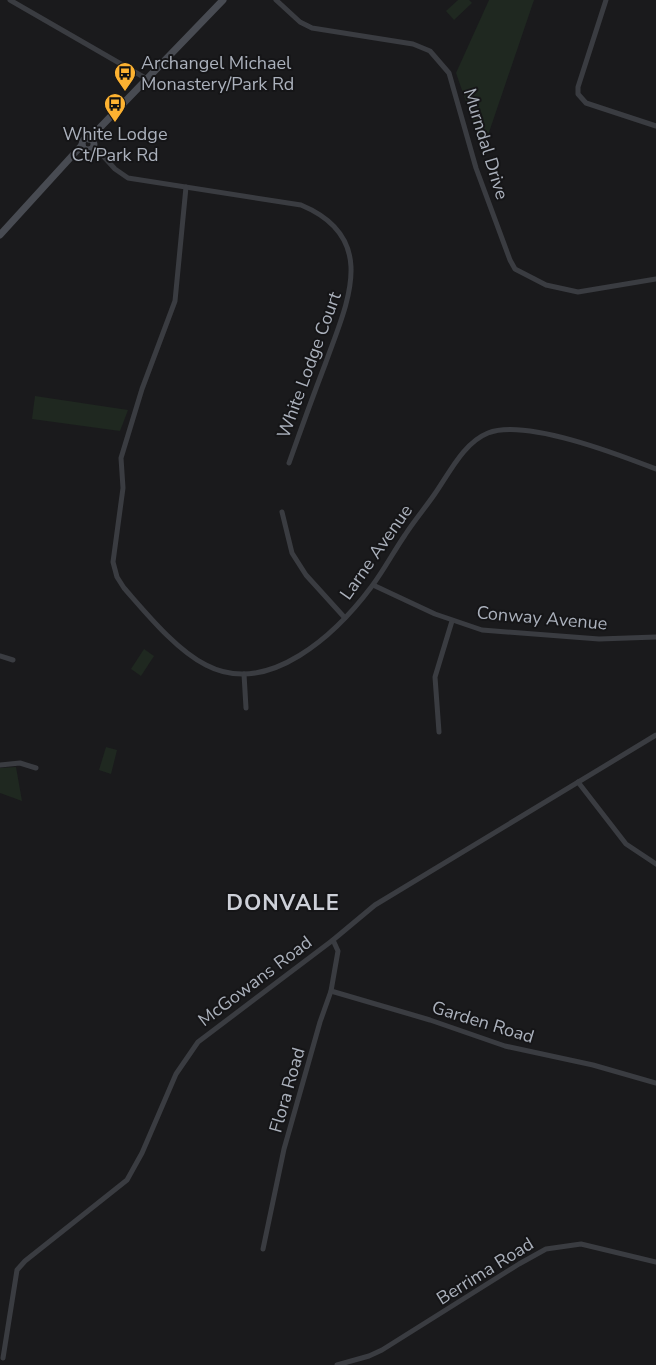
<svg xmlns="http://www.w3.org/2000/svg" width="656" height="1365" font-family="'Nunito Sans',sans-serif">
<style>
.green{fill:#1f2820}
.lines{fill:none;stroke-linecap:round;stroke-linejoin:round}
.street{stroke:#3a3c41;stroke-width:5}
.secondary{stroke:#484b52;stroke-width:7}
.labels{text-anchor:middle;stroke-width:4;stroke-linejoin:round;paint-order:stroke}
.poi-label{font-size:18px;fill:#abb1bc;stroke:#151517;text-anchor:start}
.street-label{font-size:18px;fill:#abb1bc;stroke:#151517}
.district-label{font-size:22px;font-weight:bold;letter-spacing:1px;fill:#cdd0d8;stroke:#151517}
</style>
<rect width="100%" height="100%" fill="#1a1a1c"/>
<g class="green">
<polygon points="458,0 469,0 472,3 454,20 446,11"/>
<polygon points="489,0 534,0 483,150 456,73"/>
<polygon points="35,396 128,410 120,431 32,419"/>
<polygon points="144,649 154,656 141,676 131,669"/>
<polygon points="106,747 117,750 111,774 99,770"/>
<polygon points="16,767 22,801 0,793 0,768"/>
</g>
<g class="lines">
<g class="street">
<polyline points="10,0 147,79"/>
<polyline points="276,0 300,22 312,28 413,44 430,51 449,73 476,168 510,260 515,269 546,285 578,292 656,279"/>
<polyline points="606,0 578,87 578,94 586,103 656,126"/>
<path d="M94 146 115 169 128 178 301 205C380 238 347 303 326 362 313 396 301 429 289 463"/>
<polyline points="89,150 98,155"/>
<path d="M186 187 175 301 142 389 121 458 123 488 113 562 117 577 124 588C146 613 176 650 206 665 269 698 337 633 372 586 384 570 394 551 405 535 414 521 425 508 434 495 449 474 463 443 488 433 525 418 620 455 656 469"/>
<polyline points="282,512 292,553 306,575 345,618"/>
<polyline points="373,585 435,614 482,630 599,639 656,637"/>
<polyline points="0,656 13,660"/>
<polyline points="244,674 246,708"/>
<polyline points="439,732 435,677 452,621"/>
<polyline points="0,765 20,763 36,768"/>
<polyline points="578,782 626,844 656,864"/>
<polyline points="331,991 430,1020 505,1046 593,1065 656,1083"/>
<polyline points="263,1249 284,1149 320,1022 331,991 338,951 333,940"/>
<polyline points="3,1358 17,1270 25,1261 127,1180 142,1153 176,1074 198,1042 333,940 375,905 656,735"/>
<polyline points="337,1365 369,1356 382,1350 519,1264 546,1249 581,1244 656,1262"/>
</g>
<g class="secondary">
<circle cx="88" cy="144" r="6"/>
<polyline points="89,139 223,0"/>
<polyline points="0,235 82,145"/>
</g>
</g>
<defs>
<g id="bus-pin" transform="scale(1.125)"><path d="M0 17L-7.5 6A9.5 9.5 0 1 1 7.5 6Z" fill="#fdb231" stroke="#151517"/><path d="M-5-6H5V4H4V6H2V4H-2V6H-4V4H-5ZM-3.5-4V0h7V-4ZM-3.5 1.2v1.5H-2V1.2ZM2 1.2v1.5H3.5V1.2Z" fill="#111"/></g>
</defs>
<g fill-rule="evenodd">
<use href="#bus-pin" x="125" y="73"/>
<use href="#bus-pin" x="115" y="104"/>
</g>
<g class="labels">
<g class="poi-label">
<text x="141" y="69">Archangel Michael<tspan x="141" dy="21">Monastery/Park Rd</tspan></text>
<text x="115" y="140" text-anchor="middle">White Lodge<tspan x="115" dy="21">Ct/Park Rd</tspan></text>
</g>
<g class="street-label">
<text transform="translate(486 144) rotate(73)" y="6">Murndal Drive</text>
<text transform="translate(309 365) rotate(-70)" y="6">White Lodge Court</text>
<text transform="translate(376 552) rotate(-55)" y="6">Larne Avenue</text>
<text transform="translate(542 618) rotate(5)" y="6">Conway Avenue</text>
<text transform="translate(255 981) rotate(-37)" y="6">McGowans Road</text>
<text transform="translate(483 1022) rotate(17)" y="6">Garden Road</text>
<text transform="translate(287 1090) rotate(-74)" y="6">Flora Road</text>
<text transform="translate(485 1271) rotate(-32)" y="6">Berrima Road</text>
</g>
<g class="district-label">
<text x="283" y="910">DONVALE</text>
</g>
</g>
</svg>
